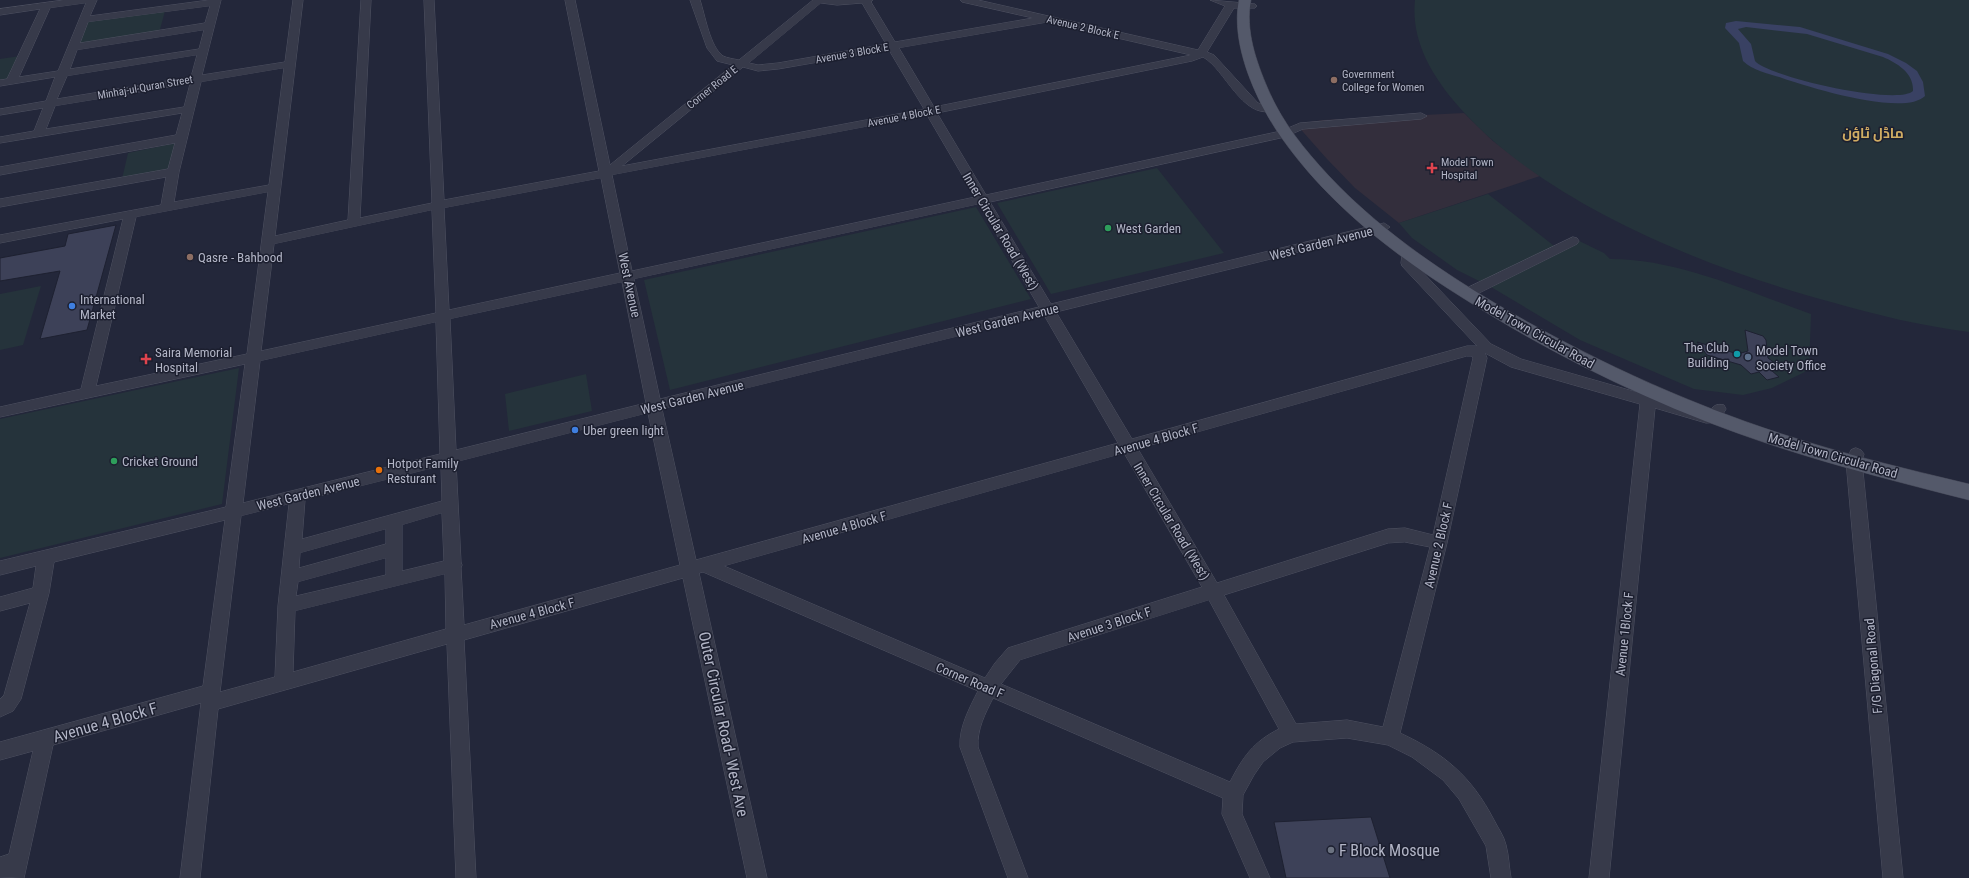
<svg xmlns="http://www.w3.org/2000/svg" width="1969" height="878" font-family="'Roboto Condensed',Cairo,sans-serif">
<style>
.medical{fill:#332e3c}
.green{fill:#25333b}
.water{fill:#394163;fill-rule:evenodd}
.building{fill:#3d4158;stroke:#1e2131}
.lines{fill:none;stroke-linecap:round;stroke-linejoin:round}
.minor-casing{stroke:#4f5262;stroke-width:1}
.major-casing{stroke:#404353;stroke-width:1}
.minor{fill:#373a4a;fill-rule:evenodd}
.major{fill:#54596a;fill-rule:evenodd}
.education-dot{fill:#8d6e63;stroke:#1c1f2f;stroke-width:1.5}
.health-dot{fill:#e0444e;stroke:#1c1f2f;stroke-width:1.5}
.leisure-dot{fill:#2e9e5b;stroke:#1c1f2f;stroke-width:1.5}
.shop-dot{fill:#3f7fe0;stroke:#1c1f2f;stroke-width:1.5}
.culture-dot{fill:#0f9aa8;stroke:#1c1f2f;stroke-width:1.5}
.service-dot{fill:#5c6f8a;stroke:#1c1f2f;stroke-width:1.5}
.food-dot{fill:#e8710a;stroke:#1c1f2f;stroke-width:1.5}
.worship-dot{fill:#6b7280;stroke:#1c1f2f;stroke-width:1.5}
.labels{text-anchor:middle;stroke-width:3;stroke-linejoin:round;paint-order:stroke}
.far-street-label{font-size:11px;fill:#b2b5c6;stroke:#1c1f2f}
.far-poi-label{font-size:11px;fill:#b2b5c6;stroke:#1c1f2f;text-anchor:start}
.poi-label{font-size:13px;fill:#b2b5c6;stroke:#1c1f2f;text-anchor:start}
.street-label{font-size:13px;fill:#b2b5c6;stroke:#1c1f2f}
.far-district-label{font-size:14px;font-weight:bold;fill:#d0ac63;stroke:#1c1f2f}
.near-street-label{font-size:16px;fill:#b2b5c6;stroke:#1c1f2f}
.near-poi-label{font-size:16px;fill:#b2b5c6;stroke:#1c1f2f;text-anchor:start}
</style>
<rect width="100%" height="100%" fill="#23273a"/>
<polygon class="medical" points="1464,113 1493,141 1540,176 1399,223 1355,188 1327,159 1296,124 1323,120"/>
<g class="green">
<path d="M1415 0H1969V332C1922 326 1876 315 1831 302 1705 268 1538 202 1453 100 1429 71 1411 38 1415 0Z"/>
<polygon points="165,11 159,33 79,45 86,21"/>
<polygon points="20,56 9,80 0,82 0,59"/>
<polygon points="176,143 170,170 122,179 128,153"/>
<polygon points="1157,168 1224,253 1051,294 997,203"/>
<path d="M1488 194 1558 249 1571 237 1604 253 1610 259C1679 259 1746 291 1811 314L1809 370 1772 388 1743 395 1694 389 1580 340 1491 287 1457 270 1412 238 1399 223Z"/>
<polygon points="976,207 1031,299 670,390 644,280"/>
<polygon points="41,286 23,345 0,350 0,294"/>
<polygon points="239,368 222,504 0,558 0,419"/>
<polygon points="586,374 592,411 509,431 505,394"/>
</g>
<path class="water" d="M1736 21 1800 27 1888 54 1906 63 1917 71 1923 82 1925 96C1904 117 1808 87 1782 78 1770 74 1753 71 1743 61L1739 43 1725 28 1726 23ZM1746 27 1807 34 1883 57C1897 63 1914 73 1913 91 1897 106 1769 77 1755 61L1751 44 1738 29Z"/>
<g class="building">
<polygon points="116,225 87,330 40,339 60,271 0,281 0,258 65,246 68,234"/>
<polygon points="1745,330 1763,336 1766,340 1768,358 1780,367 1771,370 1779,377 1767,380 1759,372 1751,374 1741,365 1707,355 1697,342 1738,354 1748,351"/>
<polygon points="1371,817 1390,878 1286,878 1274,822"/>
</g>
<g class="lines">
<g class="minor-casing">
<g id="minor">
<path d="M64 0H97L90 16 209 0H221L202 75 285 62 293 0H303L275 236 348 220 361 0H371L360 218 432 203 424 0H434L444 200 599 171 565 0H575L610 165 733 65 717 61 707 48 690 0H700C705 15 710 47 723 56 727 58 734 59 739 60L813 0H873L871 2 895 42 1033 18 962 2 960 0H978L1198 50 1225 6 1210 0 1255 4 1257 6 1255 8H1234L1207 52 1214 55 1258 103 1273 107 1275 109 1273 111C1242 119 1225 69 1203 57L1192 61 937 113 986 195 1281 131 1300 123 1421 113 1427 116 1421 119 1303 129 1285 137 990 202 1051 304 1384 223 1390 227 1384 231 1056 312 1132 439 1467 346H1477L1402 266 1401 263 1402 255 1411 253 1416 254 1417 257 1413 262 1491 344 1521 359 1643 394 1646 386 1651 385 1656 386 1658 390 1656 398 1706 413H1708C1713 406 1716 403 1724 405L1726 409C1721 418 1717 423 1706 423L1655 408 1609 878H1589L1640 404 1511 367 1485 353 1487 358 1447 543 1400 733C1445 754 1471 776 1494 820 1498 828 1504 836 1506 845 1509 856 1509 867 1511 878H1491L1486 846 1459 799 1443 780 1412 757 1388 745 1347 738 1293 742 1280 748 1263 762 1254 775 1243 795 1242 814 1270 878H1250L1222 814 1223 798 993 698C985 714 977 729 978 747L1028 878H1008L960 747C959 727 969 709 978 691L703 572 699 573 767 878H747L683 578 464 640 476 878H456L447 644 218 709 200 878H180L201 703 53 745 24 878 0 877V857L9 854 33 751 0 760V742L203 686 225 520 54 562 49 593 21 699 13 711 0 717V699L4 695 30 603 0 611V597L33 588 36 566 0 575V561L226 507 245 364 0 417V407L81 389 123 219 0 243V235L161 205 166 177 0 207V199L168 169 175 143 0 175V167L176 135 182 113 0 143V137L34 131 43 108 0 115V109L46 101 55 77 0 86V80L7 79 40 9 0 15V9ZM86 3 58 71 19 77 50 8ZM821 3 837 5 862 3 886 44 778 63 758 65 749 63ZM210 6 205 23 80 43 88 22ZM1048 22 1191 55 934 107 899 48ZM204 30 199 49 70 69 77 50ZM889 50 924 109 622 166 743 67 758 71 778 69ZM197 55 191 77 57 99 67 76ZM284 68 269 185 174 202 179 172 201 82ZM190 84 184 107 46 129 55 106ZM927 115 975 197 632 271 612 175ZM601 178 620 273 449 310 444 208ZM268 192 247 354 96 386 136 217ZM979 204 1039 307 660 399 634 279ZM432 210 436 313 261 351 274 244ZM622 282 646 403 456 450 450 319ZM1044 315 1118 443 696 560 662 409ZM436 322 440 454 243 503 260 361ZM1467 356H1472L1473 358 1433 535 1405 528 1388 529 1217 583 1138 449ZM648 413 680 565 464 625 461 568 462 565 461 562 456 462ZM1124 453 1202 587 1008 648 995 663 985 678 724 566ZM441 466 442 501 302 539 305 500ZM289 504 278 606 275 677 220 692 241 516ZM442 513 444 561 402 571V525ZM386 529V544L299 568 300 553ZM1405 542 1430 547 1383 727 1347 720 1296 724 1224 595 1388 543ZM386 558V575L296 596 298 582ZM445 574 446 629 293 672 295 611ZM1209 600 1279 729C1253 742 1243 757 1230 782L1001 684 1020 660Z"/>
<polygon points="1573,237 1577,238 1579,241 1577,244 1479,293 1469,293 1467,290 1469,287"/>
<polygon points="1856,448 1861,450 1864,454 1862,461 1903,878 1883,878 1846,461 1851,450"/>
</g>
</g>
<g class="major-casing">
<path id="major" d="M1239 0H1251C1245 30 1256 61 1268 89 1282 122 1304 149 1329 176 1376 226 1433 266 1493 302 1584 356 1681 401 1782 434 1843 454 1906 469 1969 484V500C1902 483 1835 466 1769 444 1661 408 1559 359 1463 298 1394 255 1328 204 1281 137 1256 101 1230 44 1239 0Z"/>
</g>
<use href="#minor" class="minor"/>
<use href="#major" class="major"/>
</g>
<g class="education-dot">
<circle cx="1334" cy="80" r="4"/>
<circle cx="190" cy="257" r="4"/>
</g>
<g class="health-dot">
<path d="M1430 162h4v4h4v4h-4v4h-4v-4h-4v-4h4z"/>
<path d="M144 353h4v4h4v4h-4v4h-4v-4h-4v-4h4z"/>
</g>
<g class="leisure-dot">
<circle cx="1108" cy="228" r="4"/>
<circle cx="114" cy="461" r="4"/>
</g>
<g class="shop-dot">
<circle cx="72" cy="306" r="4"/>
<circle cx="575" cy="430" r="4"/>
</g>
<circle class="culture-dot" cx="1737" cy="354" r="4"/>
<circle class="service-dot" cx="1748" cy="357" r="4"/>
<circle class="food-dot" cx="379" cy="470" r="4"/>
<circle class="worship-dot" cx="1331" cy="850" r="4"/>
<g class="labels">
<g class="far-street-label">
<text transform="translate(1083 27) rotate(13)" y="4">Avenue 2 Block E</text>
<text transform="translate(852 53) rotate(-10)" y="4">Avenue 3 Block E</text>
<text transform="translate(145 87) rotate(-10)" y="4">Minhaj-ul-Quran Street</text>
<text transform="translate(712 87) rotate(-39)" y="4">Corner Road E</text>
<text transform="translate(904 116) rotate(-11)" y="4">Avenue 4 Block E</text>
</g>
<g class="far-poi-label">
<text x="1342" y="78">Government<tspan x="1342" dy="13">College for Women</tspan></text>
<text x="1441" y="166">Model Town<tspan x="1441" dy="13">Hospital</tspan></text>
</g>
<g class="poi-label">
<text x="1116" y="233">West Garden</text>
<text x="198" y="262">Qasre - Bahbood</text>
<text x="80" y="304">International<tspan x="80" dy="15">Market</tspan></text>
<text x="1729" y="352" text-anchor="end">The Club<tspan x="1729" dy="15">Building</tspan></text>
<text x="1756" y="355">Model Town<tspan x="1756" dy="15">Society Office</tspan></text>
<text x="155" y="357">Saira Memorial<tspan x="155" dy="15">Hospital</tspan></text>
<text x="583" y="435">Uber green light</text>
<text x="122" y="466">Cricket Ground</text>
<text x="387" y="468">Hotpot Family<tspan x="387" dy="15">Resturant</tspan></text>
</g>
<g class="street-label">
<text transform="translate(1001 231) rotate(59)" y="5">Inner Circular Road (West)</text>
<text transform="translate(1321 243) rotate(-14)" y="5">West Garden Avenue</text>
<text transform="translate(630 285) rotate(78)" y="5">West Avenue</text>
<text transform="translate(1007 320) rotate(-14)" y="5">West Garden Avenue</text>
<text transform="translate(1535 332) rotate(29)" y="5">Model Town Circular Road</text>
<text transform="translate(692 397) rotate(-14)" y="5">West Garden Avenue</text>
<text transform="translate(1156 439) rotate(-16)" y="5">Avenue 4 Block F</text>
<text transform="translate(1833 455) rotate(16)" y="5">Model Town Circular Road</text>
<text transform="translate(308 493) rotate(-14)" y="5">West Garden Avenue</text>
<text transform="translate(1172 521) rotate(59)" y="5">Inner Circular Road (West)</text>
<text transform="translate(844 527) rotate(-16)" y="5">Avenue 4 Block F</text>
<text transform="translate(1438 545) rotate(-77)" y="5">Avenue 2 Block F</text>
<text transform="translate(532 613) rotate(-15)" y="5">Avenue 4 Block F</text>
<text transform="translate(1109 624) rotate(-18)" y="5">Avenue 3 Block F</text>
<text transform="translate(1624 634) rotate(-84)" y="5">Avenue 1Block F</text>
<text transform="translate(1873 666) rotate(-95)" y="5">F/G Diagonal Road</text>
<text transform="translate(970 680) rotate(23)" y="5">Corner Road F</text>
</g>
<g class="far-district-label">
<text x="1873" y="138">ماڈل ٹاؤن</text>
</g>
<g class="near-street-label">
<text transform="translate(105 722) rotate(-16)" y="6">Avenue 4 Block F</text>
<text transform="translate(724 724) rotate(78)" y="6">Outer Circular Road- West Ave</text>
</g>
<g class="near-poi-label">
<text x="1339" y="856">F Block Mosque</text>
</g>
</g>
</svg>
